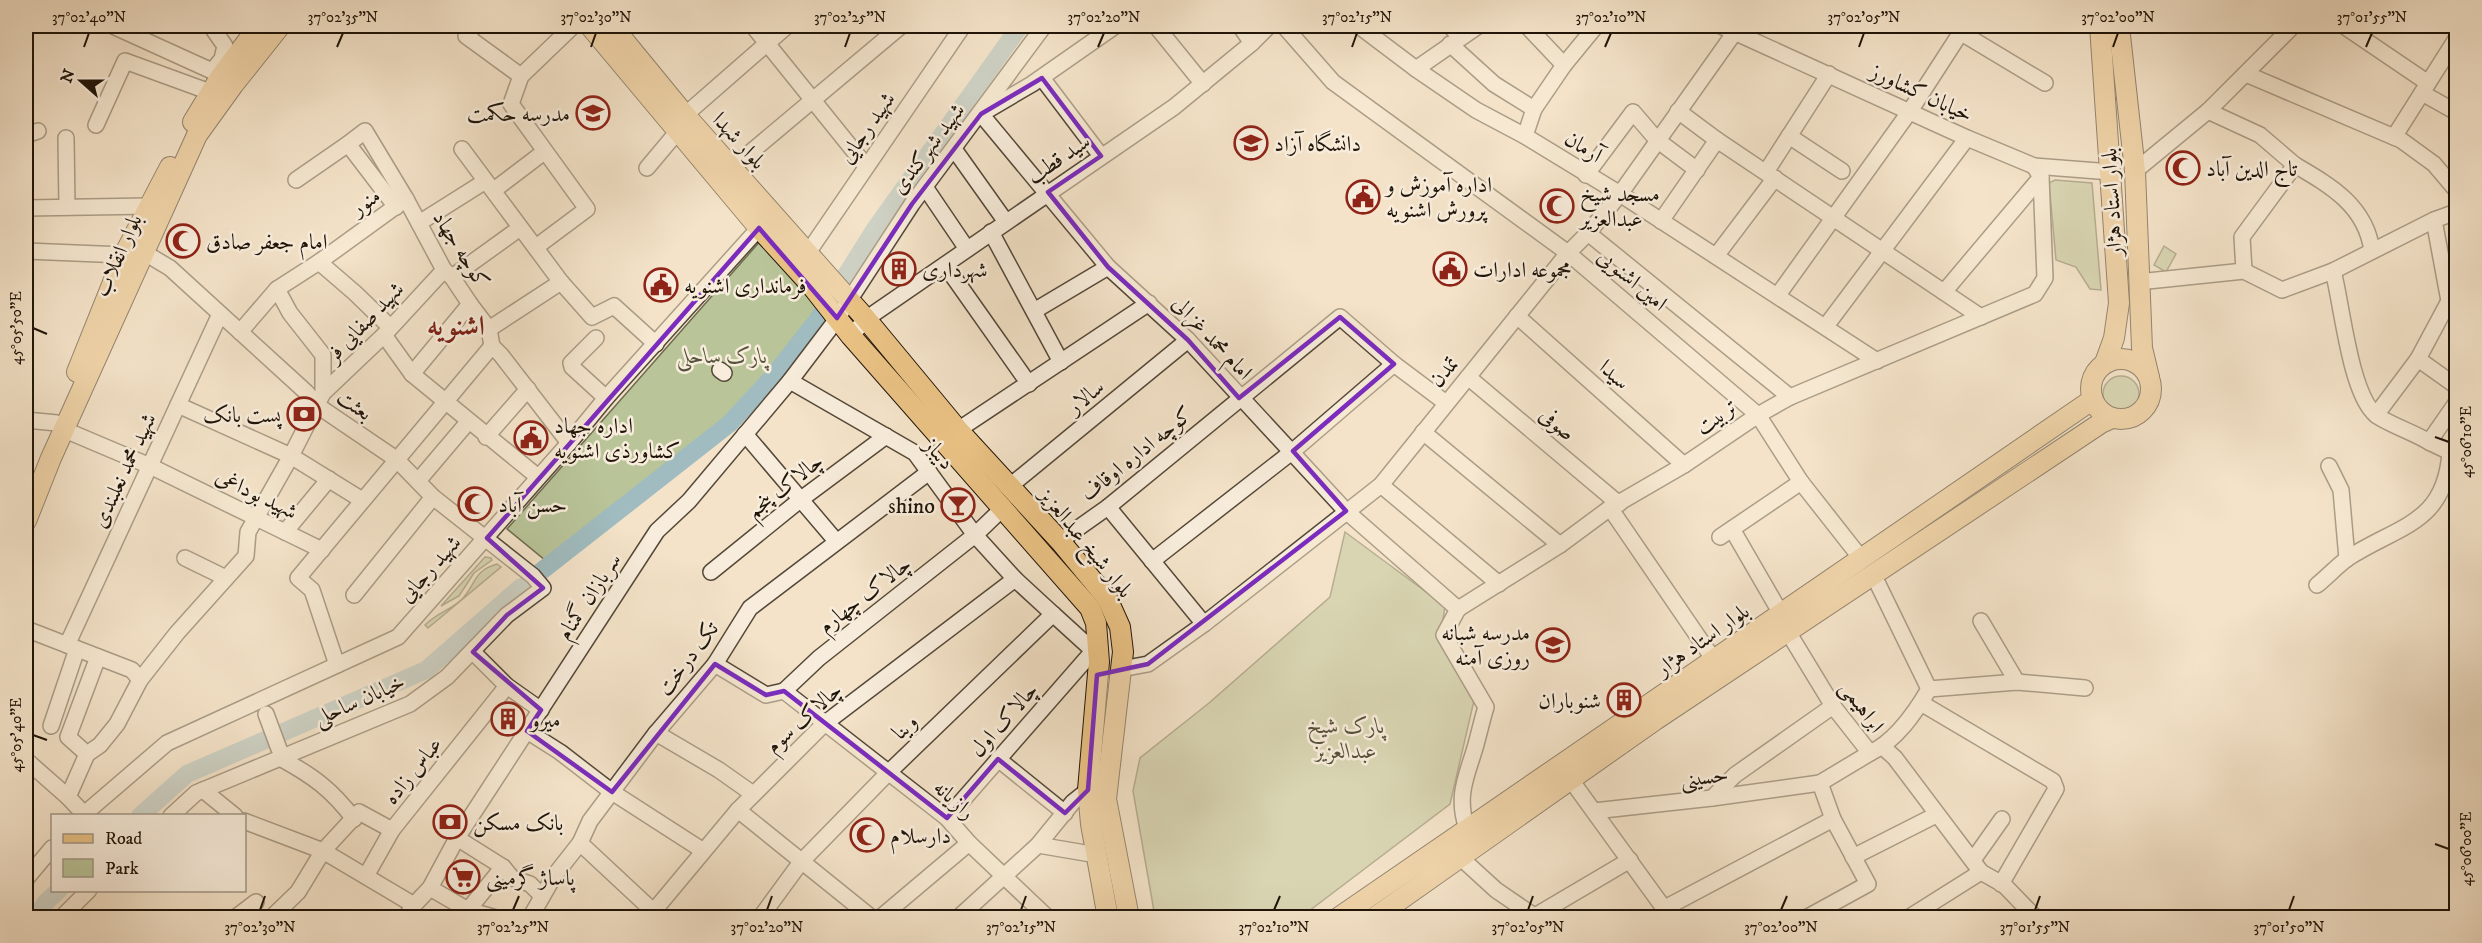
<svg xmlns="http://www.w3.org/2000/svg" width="2482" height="943" font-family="'IM FELL DW Pica',Amiri,serif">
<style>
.green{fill:#b9c499;stroke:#6c6c50;stroke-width:1.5}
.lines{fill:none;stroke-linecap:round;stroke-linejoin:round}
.river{stroke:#a0bcc0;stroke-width:18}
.minor-casing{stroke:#544838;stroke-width:18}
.major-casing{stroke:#1f1408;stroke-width:22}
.minor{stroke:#f8eddc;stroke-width:15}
.major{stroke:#eac284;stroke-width:20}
.marked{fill:none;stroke:#7b2cbf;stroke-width:4.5;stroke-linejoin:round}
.ticks{fill:none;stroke:#1f1408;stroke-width:2}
.labels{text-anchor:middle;stroke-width:5;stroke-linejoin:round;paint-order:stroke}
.street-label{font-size:22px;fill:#1f1408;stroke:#f8eddc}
.poi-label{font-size:22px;fill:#1f1408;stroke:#f8eddc;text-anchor:start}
.park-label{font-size:22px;font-style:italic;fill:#55523b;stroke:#f8eddc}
.district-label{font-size:28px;font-weight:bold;fill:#7a1f14;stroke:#f8eddc}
.neatline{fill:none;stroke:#1f1408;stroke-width:2}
.ticks-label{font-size:15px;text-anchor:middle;fill:#1f1408}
</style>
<rect width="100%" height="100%" fill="#f4e3c9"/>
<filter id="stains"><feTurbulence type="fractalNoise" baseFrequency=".00333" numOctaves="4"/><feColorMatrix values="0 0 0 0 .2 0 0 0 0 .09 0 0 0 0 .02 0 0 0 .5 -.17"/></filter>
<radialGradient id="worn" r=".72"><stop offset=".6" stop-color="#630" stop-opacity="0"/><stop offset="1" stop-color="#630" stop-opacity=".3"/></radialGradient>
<g class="green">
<polygon points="2055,180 2092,183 2101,290 2090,289 2076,267 2056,260 2049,183"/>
<polygon points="762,239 806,289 817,309 751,393 715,428 545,560 507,529"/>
<polygon points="2164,246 2176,254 2166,272 2154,265"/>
<circle cx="2121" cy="394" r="18"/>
<polygon points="1345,532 1445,606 1440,638 1476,692 1450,804 1301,917 1155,917 1133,791 1140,758 1209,703 1330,597"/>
<polygon points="485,557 491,558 492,560 474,573 459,596 441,606"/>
<path d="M497 564 501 567 428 628 425 625C436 614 450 610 461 600 476 586 472 571 497 564Z"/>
</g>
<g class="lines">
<g class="river">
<polyline points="530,580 729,424 771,379 819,318 875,229 1020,26"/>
<polyline points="140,816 187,774 426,670 521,587"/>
<polyline points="36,918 45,903 59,890"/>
</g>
<g class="minor-casing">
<g id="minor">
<polyline points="113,26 212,71 228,81"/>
<polyline points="211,26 225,46 222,59 212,71"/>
<polyline points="475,26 466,36 521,76"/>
<polyline points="753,26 866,166"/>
<polyline points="1115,26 1032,84 981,114 1108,267 1188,340 1346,511 1458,609"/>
<polyline points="1156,26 1203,84"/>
<polyline points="1240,26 1252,43"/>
<polyline points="1284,26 1333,82 1568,253 1758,415 1801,482 1860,557"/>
<polyline points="1359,26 1416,69 1476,110 1525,136 1620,194 1877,361"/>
<polyline points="1450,26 1460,37"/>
<polyline points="1527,26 1564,65"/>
<polyline points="1721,26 1967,138 2034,166 2111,172"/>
<polyline points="2344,26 2428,83"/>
<polyline points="1960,32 2045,83"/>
<polyline points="1450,44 1494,84 1534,109"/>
<polyline points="1416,69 1478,26"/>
<polyline points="2246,74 2401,140 2434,164 2456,190"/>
<polyline points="1042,78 1101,156"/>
<polyline points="2422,93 2456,112"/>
<polyline points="1678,111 1717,140 1981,317"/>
<polyline points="2208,111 2260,135 2295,165 2242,237 2244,271"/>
<polyline points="96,125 125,61 210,92"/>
<polyline points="26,135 38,131"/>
<polyline points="1525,136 1534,109 1564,65 1596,26"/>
<polyline points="1789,136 1842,171"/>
<polyline points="2394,137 2456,39"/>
<polyline points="66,138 67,207"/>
<polyline points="348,144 365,131 406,199 444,270 452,277 470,304 489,329 492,346 501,355 569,443"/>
<polyline points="462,149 561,282 592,317 614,306 656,344"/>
<polyline points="954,149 1006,222"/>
<path d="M2295 165C2331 186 2366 206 2372 251"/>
<polyline points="733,167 901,26"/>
<polyline points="647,168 678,131 685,115 787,26"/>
<polyline points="2135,171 2208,111 2293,26"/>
<polyline points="1766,172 1829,74"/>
<polyline points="1586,175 1633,112 1657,140 1697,170"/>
<polyline points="296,180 348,144 396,207"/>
<polyline points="925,187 967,249"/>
<polyline points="494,190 544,152"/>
<polyline points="26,208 150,206"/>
<polyline points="2434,220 2449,301 2456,306"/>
<polyline points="1661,221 1717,140"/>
<polyline points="419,223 484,182"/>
<polyline points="991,232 1061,362"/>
<polyline points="1588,233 1790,397"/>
<polyline points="536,247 587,209 511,104 521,76 573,26"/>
<polyline points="26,251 124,255 145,253 170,268 306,392 318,406 396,459 433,497 533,576 543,588 507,615 447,677 410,704 196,793 171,816"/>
<polyline points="807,254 963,26"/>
<polyline points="1716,256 1775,178"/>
<polyline points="319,262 355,293 390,327"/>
<polyline points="945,265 1029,384"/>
<path d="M2333 271C2342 304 2350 394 2376 415 2388 424 2415 433 2429 442L2456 403"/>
<polyline points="452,277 520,228"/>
<polyline points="2138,282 2244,271 2282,290 2333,271 2434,220 2456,212"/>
<polyline points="277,289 290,313 323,355 323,393"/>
<polyline points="1944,292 2041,177"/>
<polyline points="1778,295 1910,111 1965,26"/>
<polyline points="1034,311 1108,267"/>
<polyline points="1517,316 1684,465"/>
<polyline points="1826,326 1967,138"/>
<polyline points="489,329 561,282"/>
<polyline points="240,332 277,289 319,262 406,199"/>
<polyline points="384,335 412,374 538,477"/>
<polyline points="851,336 866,319 1174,107 1252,43 1269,26"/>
<polyline points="596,338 571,363 572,367 606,398"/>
<polyline points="2418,359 2456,386"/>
<polyline points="720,370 724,373"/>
<polyline points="412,374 470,304"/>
<polyline points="1468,377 1619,504"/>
<polyline points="790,381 915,453 975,535 1003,508"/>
<polyline points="178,405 291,456 362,500"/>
<polyline points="2376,415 2418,359 2449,301"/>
<polyline points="26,420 57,423"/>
<polyline points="65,430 150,466 322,550"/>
<polyline points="958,430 1149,303"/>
<polyline points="1423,432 1560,545"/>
<polyline points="745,434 836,541"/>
<polyline points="486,437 528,389"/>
<polyline points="2329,466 2341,490 2347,559"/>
<polyline points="418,481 468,422"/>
<polyline points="26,483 27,484"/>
<polyline points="1381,485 1499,584"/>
<polyline points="1010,486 1188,340"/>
<polyline points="1108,507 1204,624"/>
<polyline points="1610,508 1714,660"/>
<polyline points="1732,529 1780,612"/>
<polyline points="285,532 329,479"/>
<polyline points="1720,537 1801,482"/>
<polyline points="1060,541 1108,507 1340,317 1394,364 1446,403"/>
<polyline points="185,558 226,578"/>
<polyline points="1152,561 1293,451 1394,364"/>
<polyline points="711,572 800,500 886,436"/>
<polyline points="1874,576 1929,689"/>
<path d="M2317 585C2327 577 2337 566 2348 558 2399 525 2445 524 2450 452L2429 442"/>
<polyline points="354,595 433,497"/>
<polyline points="1458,609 1560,545 1610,508 1684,465 1758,415 1790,397 2035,294 2045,278 2041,177 2034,166"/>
<path d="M1458 609 1444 635 1486 707C1482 720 1479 734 1475 748 1466 778 1456 796 1467 829"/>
<polyline points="1053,614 1098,655"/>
<polyline points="1981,621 2017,682"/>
<polyline points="26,629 132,670 140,680"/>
<polyline points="1788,632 1833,706 1870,753 1820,783 1833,819 1868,884 1806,918"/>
<polyline points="67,645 220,314"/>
<polyline points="473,652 507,686 541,710"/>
<polyline points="98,657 68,737 87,754 100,745 117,724 140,680 177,633 246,556 248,532 291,456 323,393 384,335 444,270"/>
<polyline points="715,664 766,695 784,691 947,818 969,843 1048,918"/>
<polyline points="337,665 312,590 298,578 492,346"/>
<polyline points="1121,669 1148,664 1204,624 1381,485 1568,253 1588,233 1620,194 1735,32"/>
<polyline points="1921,703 2053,781 2056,789 2001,884"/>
<polyline points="266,714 279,749"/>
<polyline points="51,726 77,649"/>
<polyline points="527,731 560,752 612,792 702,850"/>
<polyline points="656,733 719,770 753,794"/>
<polyline points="1883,747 1895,758 1981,872 2004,885 2036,918"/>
<path d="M1870 753C1896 741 1915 713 1929 689L2017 682 2085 688"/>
<path d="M280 758C313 776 331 789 354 819"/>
<polyline points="998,759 1065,813"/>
<polyline points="26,760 68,797 84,814"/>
<polyline points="1571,780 1671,918"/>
<polyline points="203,790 235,816"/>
<polyline points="68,797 87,754"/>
<polyline points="1712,798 1735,775 1833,706"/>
<polyline points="738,810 872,918"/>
<polyline points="1594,811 1712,798 1820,783"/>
<polyline points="82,816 167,743 398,637 569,443 606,398 759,228"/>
<polyline points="947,818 1094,650"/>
<polyline points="244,821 323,851 359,812 392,830 507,686"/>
<polyline points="457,838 503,867 512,878 530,884 542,896"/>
<polyline points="580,843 653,911"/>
<polyline points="1038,845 1097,855"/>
<polyline points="1853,857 1936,815"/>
<polyline points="1461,858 1496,890 1537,918"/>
<polyline points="1973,860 2002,819"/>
<polyline points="366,876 392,830"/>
<polyline points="26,879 52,848"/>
<polyline points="430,888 468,910 496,918"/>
<polyline points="1665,908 1833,819"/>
<polyline points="468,910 503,867"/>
<polyline points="1535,916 1630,860"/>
<polyline points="61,918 89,890"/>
<polyline points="235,918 256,902"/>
<polyline points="271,918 298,892 323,851 414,905"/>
<polyline points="405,918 414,905 430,888 457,838 657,531 689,501 790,381 837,319 912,204 1044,26"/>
<polyline points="530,918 554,876 580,843 590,821 656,733 715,664 750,608 929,472"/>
<polyline points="648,918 738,810 824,724 1015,579"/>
<polyline points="760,918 801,862 888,773 1053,614 1015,579 975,535 819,658 784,691"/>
<polyline points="880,918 969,843"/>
<polyline points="958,918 1038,845 1073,802 1088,790"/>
<polyline points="1908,918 1981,872"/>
</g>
</g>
<g class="major-casing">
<g id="major">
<polyline points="590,26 759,228 811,285 851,336 1090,608 1096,623 1099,662 1088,790 1091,824 1108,918"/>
<polyline points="612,26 685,115 866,319 958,430 1060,541 1107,598 1120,627 1123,652 1106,799 1129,918"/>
<polyline points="2100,26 2119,303 2114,338 2105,363"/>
<polyline points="2119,26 2135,171 2142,348 2149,377"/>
<polyline points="193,122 221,76 259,26"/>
<circle cx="2121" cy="389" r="30"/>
<polyline points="77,372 124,255 170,167"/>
<polyline points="26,521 51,458 197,135 233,85 280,26"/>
<polyline points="1338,918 2092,400"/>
<polyline points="1374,918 1655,720 2101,423 2112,418"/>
</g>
</g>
<use href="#minor" class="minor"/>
<use href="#major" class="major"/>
</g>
<path d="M0 0H2482V943H0ZM1042 78 1101 156 1048 192 1108 267 1188 340 1239 398 1340 317 1394 364 1293 451 1346 511 1148 664 1097 675 1088 790 1065 813 998 759 947 818 784 691 766 695 715 664 612 792 527 731 541 710 473 652 507 615 543 588 487 538 759 228 837 318 912 204 981 114Z" fill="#f4e3c9" fill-opacity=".55" fill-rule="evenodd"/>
<path class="marked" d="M1042 78 1101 156 1048 192 1108 267 1188 340 1239 398 1340 317 1394 364 1293 451 1346 511 1148 664 1097 675 1088 790 1065 813 998 759 947 818 784 691 766 695 715 664 612 792 527 731 541 710 473 652 507 615 543 588 487 538 759 228 837 318 912 204 981 114Z"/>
<path class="ticks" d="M84 47 89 33M337 47 343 33M591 47 596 33M845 47 850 33M1098 47 1104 33M1352 47 1357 33M1605 47 1611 33M1859 47 1864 33M2113 47 2118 33M2366 47 2372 33M33 328 47 334M2435 437 2449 442M33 735 47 740M2435 844 2449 849M260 910 265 896M513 910 519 896M767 910 772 896M1021 910 1026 896M1274 910 1280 896M1528 910 1533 896M1781 910 1787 896M2035 910 2040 896M2289 910 2294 896"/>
<defs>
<g id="school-ring" transform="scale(1.725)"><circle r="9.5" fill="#f8eddc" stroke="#8f2418" stroke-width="1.5"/><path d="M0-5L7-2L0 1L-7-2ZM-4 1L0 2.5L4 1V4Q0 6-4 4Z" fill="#8f2418"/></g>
<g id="university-ring" transform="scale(1.725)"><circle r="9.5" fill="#f8eddc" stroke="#8f2418" stroke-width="1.5"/><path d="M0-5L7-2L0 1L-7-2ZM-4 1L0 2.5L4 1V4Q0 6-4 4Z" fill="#8f2418"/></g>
<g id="mosque-ring" transform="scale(1.725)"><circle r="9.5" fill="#f8eddc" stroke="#8f2418" stroke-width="1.5"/><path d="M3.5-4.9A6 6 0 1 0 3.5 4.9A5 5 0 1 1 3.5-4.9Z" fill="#8f2418"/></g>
<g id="civic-ring" transform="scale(1.725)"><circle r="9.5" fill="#f8eddc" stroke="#8f2418" stroke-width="1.5"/><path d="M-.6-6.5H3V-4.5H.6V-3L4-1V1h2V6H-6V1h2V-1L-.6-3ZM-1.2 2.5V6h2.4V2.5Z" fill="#8f2418"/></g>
<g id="building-ring" transform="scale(1.725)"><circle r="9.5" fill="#f8eddc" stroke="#8f2418" stroke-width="1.5"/><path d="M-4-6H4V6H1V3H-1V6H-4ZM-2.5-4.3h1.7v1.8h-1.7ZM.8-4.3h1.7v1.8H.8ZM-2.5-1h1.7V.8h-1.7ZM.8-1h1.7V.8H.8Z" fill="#8f2418"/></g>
<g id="bank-ring" transform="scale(1.725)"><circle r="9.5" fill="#f8eddc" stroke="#8f2418" stroke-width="1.5"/><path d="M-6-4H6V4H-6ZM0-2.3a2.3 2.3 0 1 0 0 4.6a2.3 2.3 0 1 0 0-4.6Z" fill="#8f2418"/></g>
<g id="bar-ring" transform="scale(1.725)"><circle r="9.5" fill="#f8eddc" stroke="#8f2418" stroke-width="1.5"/><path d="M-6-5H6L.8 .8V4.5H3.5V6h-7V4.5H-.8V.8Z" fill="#8f2418"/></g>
<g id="supermarket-ring" transform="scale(1.725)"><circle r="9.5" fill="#f8eddc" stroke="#8f2418" stroke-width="1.5"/><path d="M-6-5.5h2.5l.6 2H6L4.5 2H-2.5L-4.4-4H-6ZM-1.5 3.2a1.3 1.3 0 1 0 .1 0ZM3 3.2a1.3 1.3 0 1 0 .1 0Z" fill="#8f2418"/></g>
</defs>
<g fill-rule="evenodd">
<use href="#school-ring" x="593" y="113"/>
<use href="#university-ring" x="1251" y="143"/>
<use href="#mosque-ring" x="2183" y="168"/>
<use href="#civic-ring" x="1363" y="197"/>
<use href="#mosque-ring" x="1557" y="206"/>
<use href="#mosque-ring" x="183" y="241"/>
<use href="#building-ring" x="899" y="269"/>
<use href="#civic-ring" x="1450" y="269"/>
<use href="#civic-ring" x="661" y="285"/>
<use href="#bank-ring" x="304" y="414"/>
<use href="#civic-ring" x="531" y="438"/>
<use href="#mosque-ring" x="475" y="504"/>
<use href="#bar-ring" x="958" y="505"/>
<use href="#school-ring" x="1553" y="645"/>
<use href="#building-ring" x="1624" y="700"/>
<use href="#building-ring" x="508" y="719"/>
<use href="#bank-ring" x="450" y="822"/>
<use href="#mosque-ring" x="867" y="835"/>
<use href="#supermarket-ring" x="463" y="877"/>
</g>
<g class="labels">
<g class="street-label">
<text transform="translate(1922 92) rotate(25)" y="8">خیابان کشاورز</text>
<text transform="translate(866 127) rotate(-55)" y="8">شهید رجایی</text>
<text transform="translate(740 140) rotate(48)" y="8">بلوار شهدا</text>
<text transform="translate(1584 146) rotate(32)" y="8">آرمان</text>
<text transform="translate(927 148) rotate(-53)" y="8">شهید شهرکندی</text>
<text transform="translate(1058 158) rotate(-34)" y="8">سید قطب</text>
<text transform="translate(365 201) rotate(-35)" y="8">منور</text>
<text transform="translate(2111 202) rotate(-93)" y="8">بلوار استاد هژار</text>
<text transform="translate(462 249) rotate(58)" y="8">کوچه جهاد</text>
<text transform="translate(117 255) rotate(-66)" y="8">بلوار انقلاب</text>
<text transform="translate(1633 279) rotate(40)" y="8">امین اشنویی</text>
<text transform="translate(364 321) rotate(-46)" y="8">شهید صفایی فر</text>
<text transform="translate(1213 337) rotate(47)" y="8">امام محمد غزالی</text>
<text transform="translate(1443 371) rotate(-50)" y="8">تمدن</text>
<text transform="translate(1615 374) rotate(42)" y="8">سیدا</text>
<text transform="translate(1085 396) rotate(-39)" y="8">سالار</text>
<text transform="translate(355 404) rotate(34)" y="8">بعثت</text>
<text transform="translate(1716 416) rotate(-35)" y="8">تربیت</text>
<text transform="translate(1558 423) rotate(40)" y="8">صوفی</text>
<text transform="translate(940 453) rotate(49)" y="8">دیباز</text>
<text transform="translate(1136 453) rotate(-39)" y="8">کوچه اداره اوقاف</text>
<text transform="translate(123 470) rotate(-65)" y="8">شهید محمد نعلبندی</text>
<text transform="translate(784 485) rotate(-38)" y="8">چالاک پنجم</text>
<text transform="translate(257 493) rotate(26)" y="8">شهید بوداغی</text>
<text transform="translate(1087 542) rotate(51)" y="8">بلوار شیخ عبدالعزیز</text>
<text transform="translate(429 568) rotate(-48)" y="8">شهید رجایی</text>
<text transform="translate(864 594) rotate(-38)" y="8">چالاک چهارم</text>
<text transform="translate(588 596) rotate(-57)" y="8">سربازان گمنام</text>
<text transform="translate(1702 639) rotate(-35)" y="8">بلوار استاد هژار</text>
<text transform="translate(687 658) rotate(-53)" y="8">تک درخت</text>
<text transform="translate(359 699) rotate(-24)" y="8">خیابان ساحلی</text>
<text transform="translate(1863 706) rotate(54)" y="8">ابراهیمی</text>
<text transform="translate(803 717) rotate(-42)" y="8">چالاک سوم</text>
<text transform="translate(1003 719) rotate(-49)" y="8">چالاک اول</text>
<text transform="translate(904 726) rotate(-44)" y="8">وینا</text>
<text transform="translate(412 770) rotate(-51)" y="8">عباس زاده</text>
<text transform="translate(1704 776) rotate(-7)" y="8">حسینی</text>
<text transform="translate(955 799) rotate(42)" y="8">رازیانه</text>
</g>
<g class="poi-label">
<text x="570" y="121" text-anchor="end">مدرسه حکمت</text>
<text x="1274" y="151">دانشگاه آزاد</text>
<text x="2206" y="176">تاج الدین آباد</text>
<text x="1386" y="192">اداره آموزش و<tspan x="1386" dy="25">پرورش اشنویه</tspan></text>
<text x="1580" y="201">مسجد شیخ<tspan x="1580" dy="25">عبدالعزیر</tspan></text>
<text x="206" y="249">امام جعفر صادق</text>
<text x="922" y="277">شهرداری</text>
<text x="1473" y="277">مجموعه ادارات</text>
<text x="684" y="293">فرمانداری اشنویه</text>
<text x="281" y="422" text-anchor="end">پست بانک</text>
<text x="554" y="433">اداره جهاد<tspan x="554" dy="25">کشاورذی اشنویه</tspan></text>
<text x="498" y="512">حسن آباد</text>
<text x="935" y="513" text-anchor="end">shino</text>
<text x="1530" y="640" text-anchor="end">مدرسه شبانه<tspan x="1530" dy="25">روزی آمنه</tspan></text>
<text x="1601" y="708" text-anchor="end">شنوباران</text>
<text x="531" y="727">میرو</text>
<text x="473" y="830">بانک مسکن</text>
<text x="890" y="843">دارسلام</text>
<text x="486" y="885">پاساژ گرمینی</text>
</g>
<g class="park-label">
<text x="722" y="363">پارک ساحلی</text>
<text x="1346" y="733">پارک شیخ<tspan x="1346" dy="25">عبدالعزیز</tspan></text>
</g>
<g class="district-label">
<text x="456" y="335">اشنویه</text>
</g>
</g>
<rect width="2482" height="943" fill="none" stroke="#f4e3c9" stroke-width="66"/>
<rect x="51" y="814" width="195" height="78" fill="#f8eddc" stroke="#a19687" stroke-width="1.5"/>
<rect x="63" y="834" width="30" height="9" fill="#eac284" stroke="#a19687" stroke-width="1.5"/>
<text x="105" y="844" font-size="18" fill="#1f1408">Road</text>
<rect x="63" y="859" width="30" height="18" fill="#b9c499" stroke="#a19687" stroke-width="1.5"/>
<text x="105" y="874" font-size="18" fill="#1f1408">Park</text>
<g transform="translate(81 81) rotate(291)" stroke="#f8eddc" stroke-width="4.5" paint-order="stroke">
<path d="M0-4.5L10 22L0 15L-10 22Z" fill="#1f1408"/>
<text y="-9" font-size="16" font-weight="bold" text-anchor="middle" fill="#1f1408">N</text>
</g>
<rect x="33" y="33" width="2416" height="877" class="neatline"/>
<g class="ticks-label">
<text x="89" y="22">37°02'40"N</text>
<text x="343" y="22">37°02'35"N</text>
<text x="596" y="22">37°02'30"N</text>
<text x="850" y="22">37°02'25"N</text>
<text x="1104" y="22">37°02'20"N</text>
<text x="1357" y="22">37°02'15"N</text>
<text x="1611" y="22">37°02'10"N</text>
<text x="1864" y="22">37°02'05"N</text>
<text x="2118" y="22">37°02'00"N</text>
<text x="2372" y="22">37°01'55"N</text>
<text transform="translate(16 328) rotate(-90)" y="5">45°05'50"E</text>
<text transform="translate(2466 442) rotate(-90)" y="5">45°06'10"E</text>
<text transform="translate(16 735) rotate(-90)" y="5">45°05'40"E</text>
<text transform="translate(2466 849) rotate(-90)" y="5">45°06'00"E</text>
<text x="260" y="932">37°02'30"N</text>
<text x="513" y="932">37°02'25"N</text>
<text x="767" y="932">37°02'20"N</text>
<text x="1021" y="932">37°02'15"N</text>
<text x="1274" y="932">37°02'10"N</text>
<text x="1528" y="932">37°02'05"N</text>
<text x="1781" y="932">37°02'00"N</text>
<text x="2035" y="932">37°01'55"N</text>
<text x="2289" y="932">37°01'50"N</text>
</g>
<rect width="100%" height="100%" filter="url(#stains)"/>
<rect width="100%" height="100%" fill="url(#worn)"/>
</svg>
